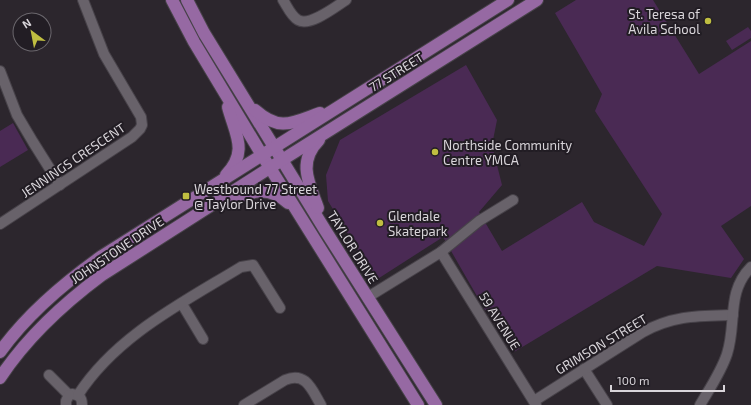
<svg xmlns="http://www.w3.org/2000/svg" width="751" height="405" font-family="'Exo 2',sans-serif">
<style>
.green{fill:#4a2a54}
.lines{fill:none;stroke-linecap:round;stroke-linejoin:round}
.minor-casing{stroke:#474249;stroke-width:12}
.major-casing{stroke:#474249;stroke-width:14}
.minor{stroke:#68626a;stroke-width:10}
.major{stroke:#9669a3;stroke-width:12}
.poi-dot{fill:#c0be41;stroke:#221d24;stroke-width:1.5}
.labels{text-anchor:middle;stroke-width:4;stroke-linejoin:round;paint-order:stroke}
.poi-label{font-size:13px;fill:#d9d5da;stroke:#221d24;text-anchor:start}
.street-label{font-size:13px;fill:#d9d5da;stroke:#221d24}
</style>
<rect width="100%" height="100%" fill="#2c262d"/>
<g class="green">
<polygon points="576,0 653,0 699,74 751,41 751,206 721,226 744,259 731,278 657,266 514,352 503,318 485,310 443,237 376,280 328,201 326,175 340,140 466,65 497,120 492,145 502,185 479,212 502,251 582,202 594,222 644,246 662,214 595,111 602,94 555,13"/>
<polygon points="748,27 751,31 751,38 732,50 726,41"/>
<polygon points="13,123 28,150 0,167 0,131"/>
</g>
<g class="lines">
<g class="minor-casing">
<g id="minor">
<path d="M283 0C287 6 291 16 298 20 310 27 335 7 346 0"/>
<polyline points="0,71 17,115 33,142 60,185"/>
<polyline points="0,224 132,137 140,129 142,125 141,117 104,54 83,0"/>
<polyline points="441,252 536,405"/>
<polyline points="368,297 441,252 479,221 513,200"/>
<polyline points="182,304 203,339"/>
<polyline points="584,369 607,405"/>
<polyline points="49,375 69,395"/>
<path d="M72 394C79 395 82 397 82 405"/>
<path d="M78 395C116 336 182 303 241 267L253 265 280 308"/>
<path d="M534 401 643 332C674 315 698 316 733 315"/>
<polyline points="66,405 66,401 69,395"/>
<path d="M244 405 285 380C306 371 312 390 321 405"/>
<path d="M700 405C710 388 721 372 727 354 737 323 726 292 751 267"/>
</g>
</g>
<g class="major-casing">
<g id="major">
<polyline points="172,0 194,42 262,155 418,405"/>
<polyline points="187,0 204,33 325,230 436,405"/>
<path d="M255 110C280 132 292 123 320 113"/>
<path d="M226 175C249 151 235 134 228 107"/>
<path d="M226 202C249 192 268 184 288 203"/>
<path d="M318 208C309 183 297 162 319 140"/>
<path d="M0 352C27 314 64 283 102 256L508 0"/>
<path d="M0 378C27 337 63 304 102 275L290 155 537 0"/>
</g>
</g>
<use href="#minor" class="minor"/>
<use href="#major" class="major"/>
</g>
<g class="poi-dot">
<circle cx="708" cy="21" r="4"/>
<circle cx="435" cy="152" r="4"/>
<rect x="182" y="192" width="8" height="8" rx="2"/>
<circle cx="380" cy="223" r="4"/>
</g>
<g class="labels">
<g class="poi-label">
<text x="700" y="19" text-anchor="end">St. Teresa of<tspan x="700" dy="15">Avila School</tspan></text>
<text x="443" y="150">Northside Community<tspan x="443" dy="15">Centre YMCA</tspan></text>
<text x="194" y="194">Westbound 77 Street<tspan x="194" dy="15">@ Taylor Drive</tspan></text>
<text x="388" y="221">Glendale<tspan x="388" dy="15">Skatepark</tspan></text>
</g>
<g class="street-label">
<text transform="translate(396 72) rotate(-32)" y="5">77 STREET</text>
<text transform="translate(73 160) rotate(-34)" y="5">JENNINGS CRESCENT</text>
<text transform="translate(353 247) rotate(58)" y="5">TAYLOR DRIVE</text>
<text transform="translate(117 250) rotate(-34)" y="5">JOHNSTONE DRIVE</text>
<text transform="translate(500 321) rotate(58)" y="5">59 AVENUE</text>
<text transform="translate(601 344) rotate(-31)" y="5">GRIMSON STREET</text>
</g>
</g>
<g transform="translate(32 32) rotate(328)"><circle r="19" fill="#221d24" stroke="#6b676d"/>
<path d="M0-3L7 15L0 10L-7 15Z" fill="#c0be41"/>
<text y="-6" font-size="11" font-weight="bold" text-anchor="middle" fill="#d9d5da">N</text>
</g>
<path d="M611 385v6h113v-6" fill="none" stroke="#d9d5da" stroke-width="2"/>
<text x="617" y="385" font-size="12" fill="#d9d5da" stroke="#221d24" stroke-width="3" paint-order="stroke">100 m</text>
</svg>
